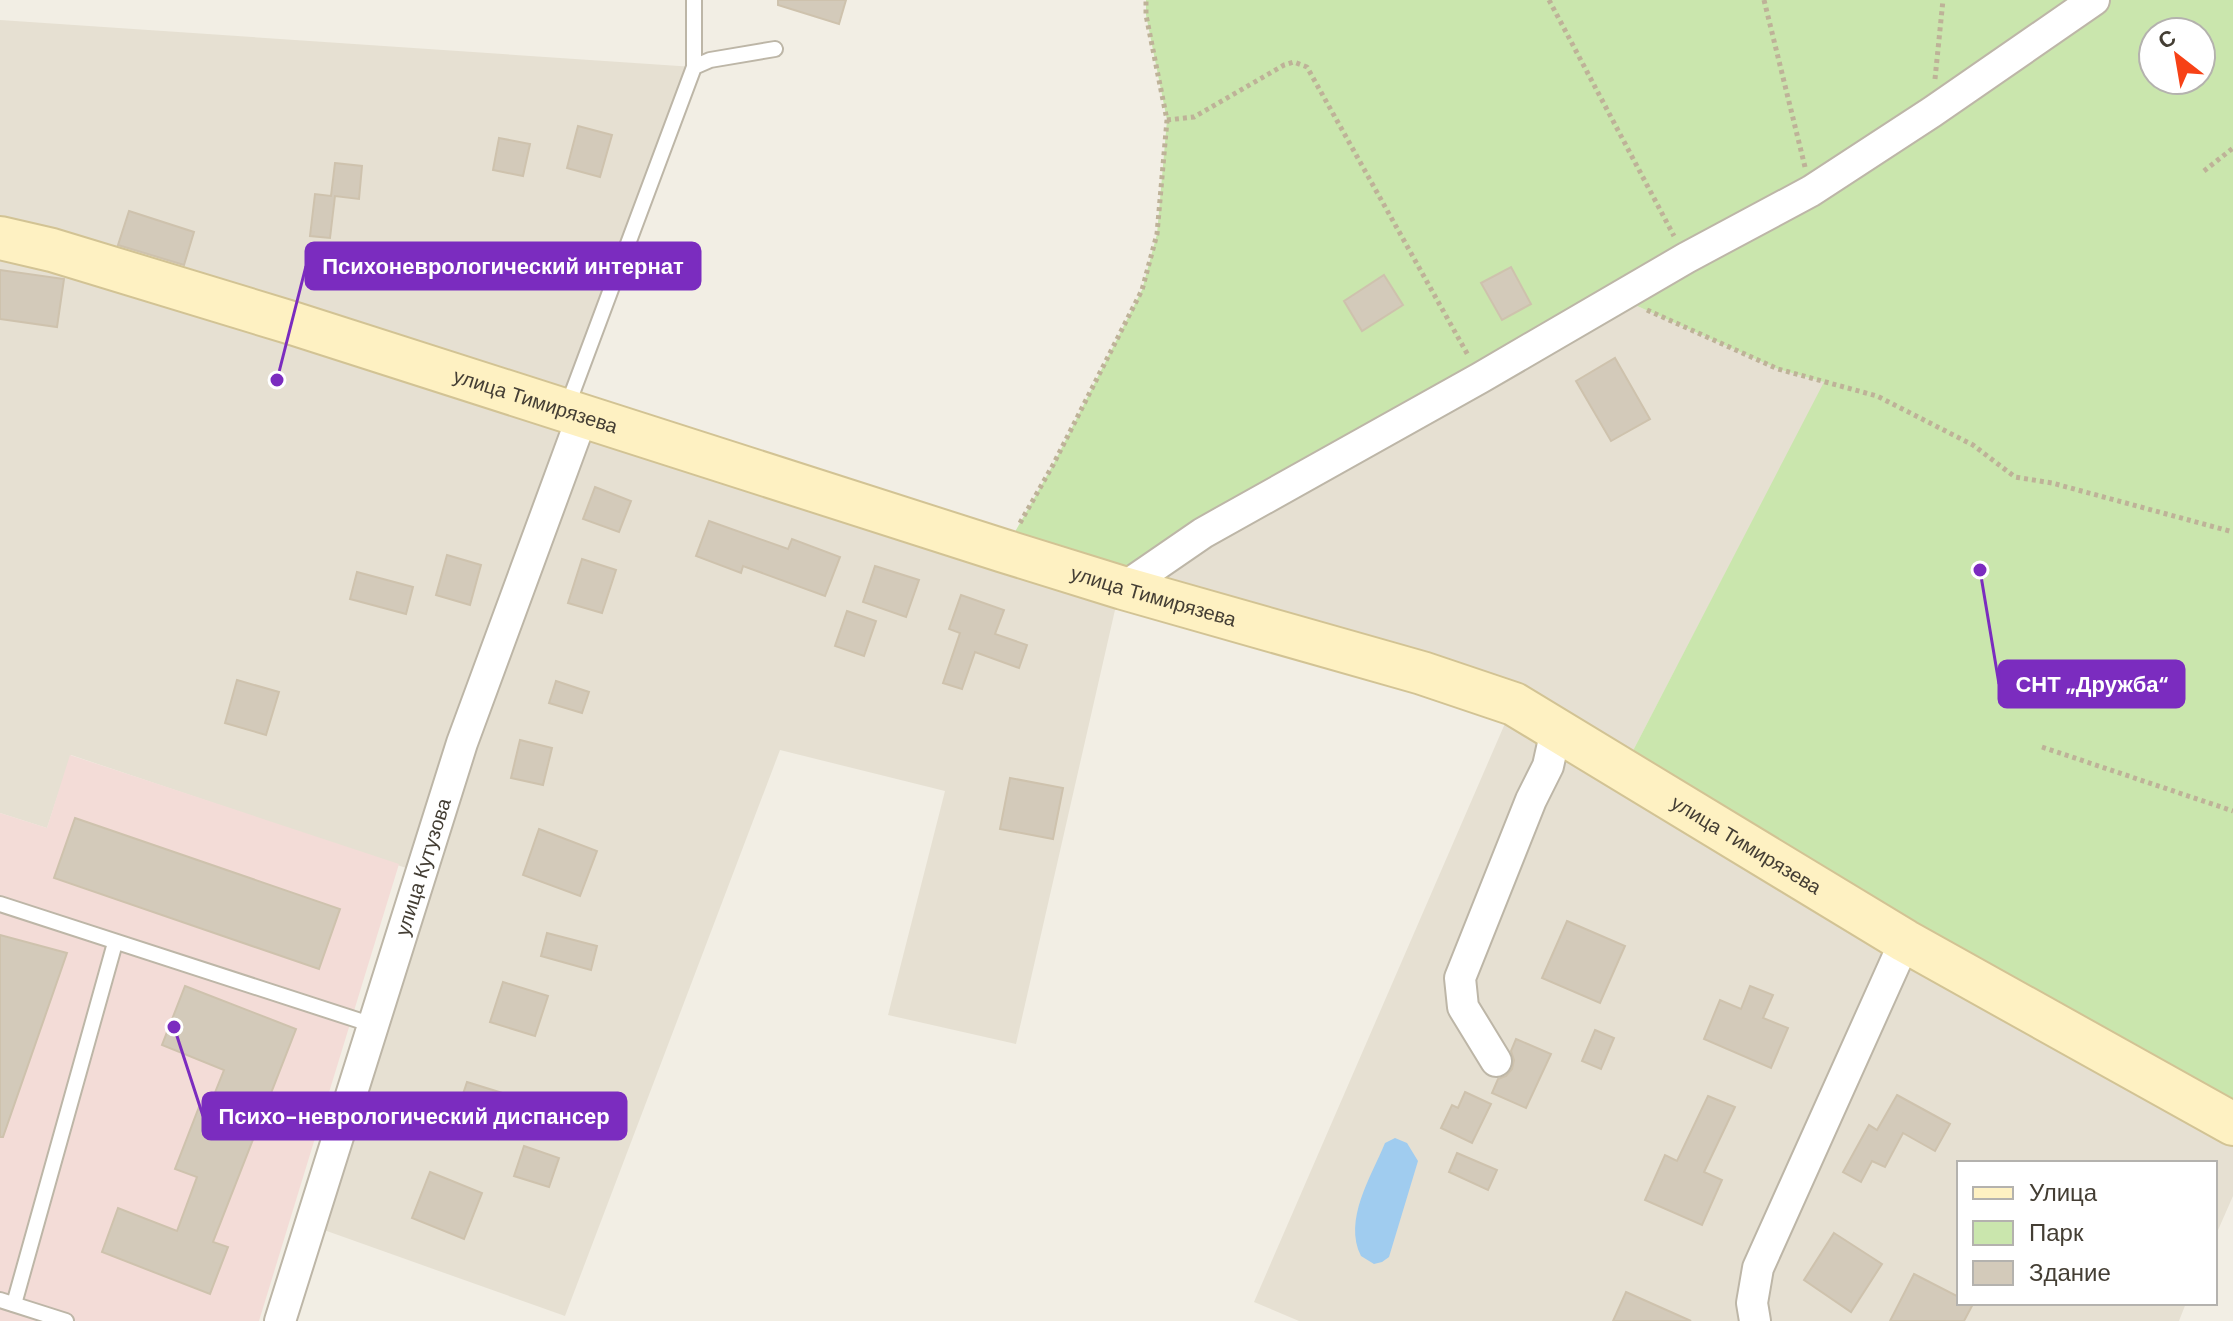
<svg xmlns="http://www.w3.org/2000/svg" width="2233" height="1321" font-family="'DM Sans',sans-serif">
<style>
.residential{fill:#e6e0d2}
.medical{fill:#f3dcd7}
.green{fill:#cae6ad;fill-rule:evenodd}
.water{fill:#a0ccef}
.building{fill:#d3caba;stroke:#cec2ad;stroke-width:2}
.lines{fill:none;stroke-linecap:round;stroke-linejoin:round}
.service-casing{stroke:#bdb6a7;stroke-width:18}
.minor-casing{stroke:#bdb6a7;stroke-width:34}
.secondary-casing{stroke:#d2c394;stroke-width:46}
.path{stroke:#beb298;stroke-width:5;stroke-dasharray:4 4;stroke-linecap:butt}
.service{stroke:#fff;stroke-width:14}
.minor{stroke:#fff;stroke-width:30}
.secondary{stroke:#fef1c2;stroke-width:42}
.labels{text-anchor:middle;stroke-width:6;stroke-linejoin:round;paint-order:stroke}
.street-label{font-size:20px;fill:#443e34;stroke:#fff}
.leader{fill:none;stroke:#7b2cbf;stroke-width:3}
.callout-dot{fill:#7b2cbf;stroke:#fff;stroke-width:3}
.callout{fill:#7b2cbf;stroke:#7b2cbf;stroke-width:3}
.callout-label{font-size:22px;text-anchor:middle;font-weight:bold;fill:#fff}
</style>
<rect width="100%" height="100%" fill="#f2eee4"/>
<g class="residential">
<polygon points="0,20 694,67 566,411 1120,588 1016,1044 888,1015 945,791 780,750 565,1316 310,1225 421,873 71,755 47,828 0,813"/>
<polygon points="1617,297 1778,369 1825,382 1623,770 2233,1124 2233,1196 2215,1237 2215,1163 1959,1163 1959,1303 2186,1303 2179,1321 1299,1321 1254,1302 1513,705 1123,588"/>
</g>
<polygon class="medical" points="70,755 399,864 259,1321 0,1321 0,813 47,828"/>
<path class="green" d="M1146 0H2233V1124L1623 770 1824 382 1778 369 1617 297 1123 588 1004 551 1053 465 1142 290 1157 234 1167 120 1146 15ZM2153 32H2201V80H2153Z"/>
<path class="water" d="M1395 1138 1407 1143 1418 1161 1389 1257 1382 1262 1374 1264 1361 1256C1343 1220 1371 1177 1385 1143Z"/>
<g class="building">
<polygon points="778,0 846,0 839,24 778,5"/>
<polygon points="578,126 612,135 600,177 567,168"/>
<polygon points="499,138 530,144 523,176 493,170"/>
<polygon points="335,163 362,166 359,199 335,196 330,238 310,236 315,194 331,196"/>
<polygon points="129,211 194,232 184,265 118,245"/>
<polygon points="1511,267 1531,304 1502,320 1481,283"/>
<polygon points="0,270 64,279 57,327 0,319"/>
<polygon points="1384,275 1403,305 1362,331 1344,301"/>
<polygon points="1615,358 1650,419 1611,441 1576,381"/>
<polygon points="595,487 631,501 619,532 583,519"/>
<polygon points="709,521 788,549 792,539 840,557 825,596 743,566 741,573 696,556"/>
<polygon points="447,555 481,565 470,605 436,595"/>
<polygon points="582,559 616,570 602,613 568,603"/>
<polygon points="875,566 919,580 906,617 863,602"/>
<polygon points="357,572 413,587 406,614 350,599"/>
<polygon points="961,595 1004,610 995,634 1027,645 1019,668 975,652 962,689 943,683 960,633 949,629"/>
<polygon points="847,611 876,621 864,656 835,646"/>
<polygon points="237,680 279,692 266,735 225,723"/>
<polygon points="556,681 589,692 582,713 549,703"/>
<polygon points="520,740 552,748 543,785 511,778"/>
<polygon points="1010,778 1063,788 1053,839 1000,829"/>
<polygon points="75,818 340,909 319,969 54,878"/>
<polygon points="539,829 597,851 580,896 523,875"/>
<polygon points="1567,921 1625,946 1600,1003 1542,978"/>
<polygon points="547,933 597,946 591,970 541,956"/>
<polygon points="0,935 67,953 3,1137 0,1137"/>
<polygon points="503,982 548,996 535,1036 490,1022"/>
<polygon points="185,986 296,1029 213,1242 228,1247 210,1294 102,1252 118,1208 177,1231 197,1177 175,1169 199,1107 208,1110 224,1070 162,1045"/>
<polygon points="1750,986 1773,995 1763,1018 1788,1028 1771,1068 1704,1039 1720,1000 1741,1009"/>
<polygon points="1595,1030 1614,1038 1601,1069 1582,1061"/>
<polygon points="1516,1039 1551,1054 1526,1108 1492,1093 1498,1079 1506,1076 1512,1069 1514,1060 1511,1051"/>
<polygon points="467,1082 512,1096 498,1139 453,1124"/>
<polygon points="1465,1092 1491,1104 1472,1143 1441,1128 1452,1105 1458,1108"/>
<polygon points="1897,1095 1950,1124 1935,1151 1903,1133 1885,1167 1872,1161 1861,1182 1843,1172 1869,1125 1877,1130"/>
<polygon points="1708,1096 1735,1107 1704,1172 1722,1180 1702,1225 1645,1200 1665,1155 1677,1161"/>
<polygon points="524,1146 559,1158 549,1187 514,1176"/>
<polygon points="1457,1153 1497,1170 1488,1190 1449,1172"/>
<polygon points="430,1172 482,1193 464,1239 412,1218"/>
<polygon points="1834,1233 1882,1264 1851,1312 1804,1280"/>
<polygon points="1914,1274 1959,1297 1959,1303 1973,1304 1964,1321 1890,1321"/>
<polygon points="1626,1292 1691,1321 1613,1321"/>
</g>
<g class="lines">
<g class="service-casing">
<g id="service">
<polyline points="694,0 694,67"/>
<polyline points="567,407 694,67 710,60 775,49"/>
<polyline points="0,904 373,1025"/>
<polyline points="0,1300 66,1321"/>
<polyline points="14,1304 115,943"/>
</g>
</g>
<g class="minor-casing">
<g id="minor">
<polyline points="1123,588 1203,533 1480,378 1686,258 1811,191 1932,112 2094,0"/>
<polyline points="1496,1061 1463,1007 1460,978 1531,800 1548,766 1556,730"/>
<path id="s1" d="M280 1321 462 743 582 417"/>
<polyline points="1755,1321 1752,1303 1758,1268 1905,941"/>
</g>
</g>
<g class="secondary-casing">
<g id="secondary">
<path id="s2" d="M0 238 52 250 292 323 1004 551 1123 588 1422 673 1514 704 1905 941 2233 1124"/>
</g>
</g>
<g class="path">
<polyline points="1549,0 1674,236"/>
<polyline points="1764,0 1805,167"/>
<polyline points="1935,79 1943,0"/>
<polyline points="1167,120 1194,117 1284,65 1294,62 1307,67 1469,357"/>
<polyline points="2204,171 2233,148"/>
<polyline points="1647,310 1778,369 1877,396 1973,445 2015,477 2052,483 2233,532"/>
<polyline points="1020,523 1053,465 1142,290 1157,234 1167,120 1146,15 1146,0"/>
<polyline points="2042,747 2233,811"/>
</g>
<use href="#service" class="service"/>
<use href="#minor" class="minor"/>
<use href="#secondary" class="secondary"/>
</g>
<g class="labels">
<g class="street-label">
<text dy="7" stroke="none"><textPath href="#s2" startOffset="560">улица Тимирязева</textPath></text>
<text dy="7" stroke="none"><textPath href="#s2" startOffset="1208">улица Тимирязева</textPath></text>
<text dy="7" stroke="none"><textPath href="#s2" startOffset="1856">улица Тимирязева</textPath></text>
<text dy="7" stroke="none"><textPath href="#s1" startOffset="476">улица Кутузова</textPath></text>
</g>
</g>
<path class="leader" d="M277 380L306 266M1980 570L1999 684M174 1027L203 1116"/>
<g class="callout-dot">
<circle cx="277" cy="380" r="8"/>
<circle cx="1980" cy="570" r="8"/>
<circle cx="174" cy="1027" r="8"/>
</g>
<g class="callout">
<rect x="306" y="243" width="394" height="46" rx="8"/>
<rect x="1999" y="661" width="185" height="46" rx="8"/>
<rect x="203" y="1093" width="423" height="46" rx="8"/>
</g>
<g class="callout-label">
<text x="503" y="274">Психоневрологический интернат</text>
<text x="2092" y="692">СНТ „Дружба“</text>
<text x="414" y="1124">Психо-неврологический диспансер</text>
</g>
<rect x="1957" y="1161" width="260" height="144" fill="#ffffff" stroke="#b4b2ae" stroke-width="2"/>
<rect x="1973" y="1187" width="40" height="12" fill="#fef1c2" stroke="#b4b2ae" stroke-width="2"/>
<text x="2029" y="1201" font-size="24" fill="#443e34">Улица</text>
<rect x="1973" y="1221" width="40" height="24" fill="#cae6ad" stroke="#b4b2ae" stroke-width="2"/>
<text x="2029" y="1241" font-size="24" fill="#443e34">Парк</text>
<rect x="1973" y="1261" width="40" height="24" fill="#d3caba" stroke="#b4b2ae" stroke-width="2"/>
<text x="2029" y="1281" font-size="24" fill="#443e34">Здание</text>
<g transform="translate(2177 56) rotate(329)"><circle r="38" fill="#ffffff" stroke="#b4b2ae" stroke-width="2"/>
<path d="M0-6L14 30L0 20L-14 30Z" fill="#f74116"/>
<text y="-12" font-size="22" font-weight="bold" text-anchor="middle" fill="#443e34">С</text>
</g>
</svg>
